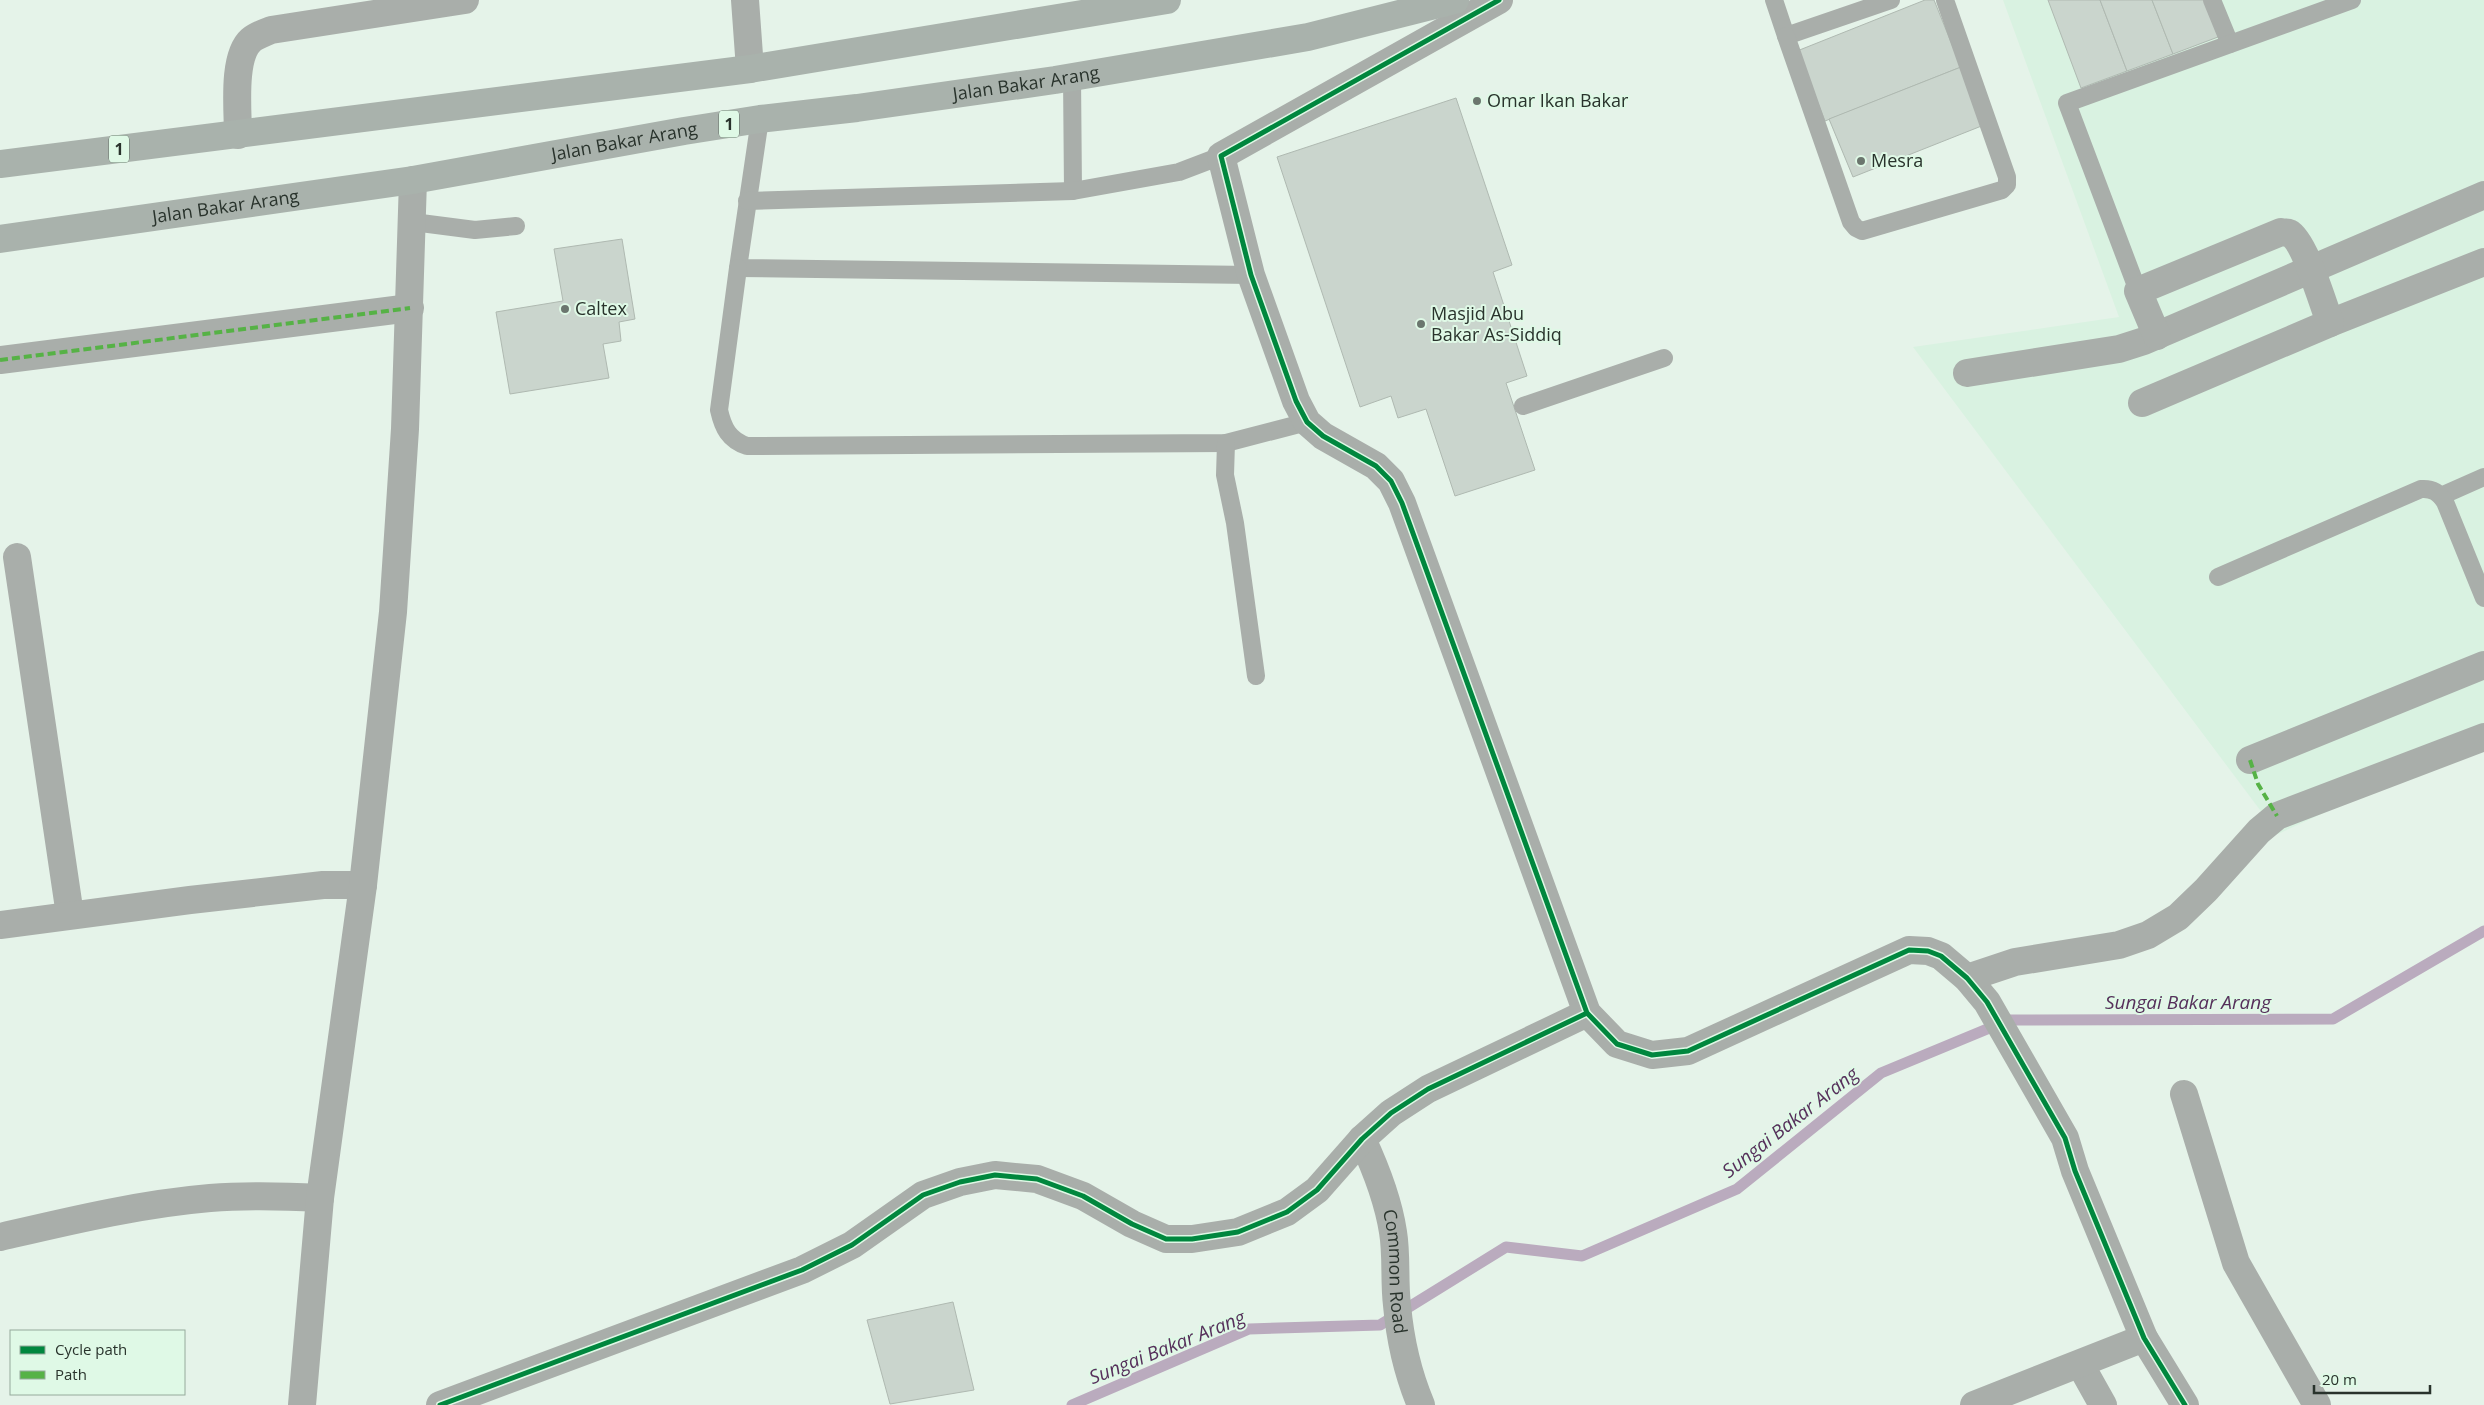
<svg xmlns="http://www.w3.org/2000/svg" width="2484" height="1405" font-family="'Open Sans',sans-serif">
<style>
.built{fill:#d9f2e1}
.lines{fill:none;stroke-linecap:round;stroke-linejoin:round}
.stream{stroke:#baabbe;stroke-width:11}
.building{fill:#cad5cd;stroke:#afb9b1}
.lane{stroke:#a9aeaa;stroke-width:18}
.street{stroke:#a9aeaa;stroke-width:28}
.primary{stroke:#a9b2ac;stroke-width:28}
.quiet{stroke:#56b246;stroke-width:4;stroke-dasharray:8 4;stroke-linecap:butt}
.cycleway-casing{stroke:#dff9e6;stroke-width:8}
.cycleway{stroke:#00873e;stroke-width:5}
.poi-dot{fill:#6b766e;stroke:#dff9e6;stroke-width:2}
.labels{text-anchor:middle;stroke-width:4;stroke-linejoin:round;paint-order:stroke}
.shield{fill:#dff9e6;stroke:#606e64;stroke-width:1}
.shield-label{font-size:16px;font-weight:bold;fill:#29332c}
.street-label{font-size:18px;fill:#29332c;stroke:#dff9e6}
.poi-label{font-size:18px;fill:#29332c;stroke:#dff9e6;text-anchor:start}
.water-label{font-size:19px;font-style:italic;fill:#56305b;stroke:#dff9e6}
</style>
<rect width="100%" height="100%" fill="#e5f3e9"/>
<polygon class="built" points="2003,0 2484,0 2484,739 2278,834 1913,347 2119,317"/>
<g class="lines">
<polyline class="stream" points="1072,1405 1249,1329 1380,1325 1506,1247 1582,1256 1737,1189 1881,1073 2009,1020 2333,1019 2484,931"/>
</g>
<g class="building">
<polygon points="1925,0 1934,0 1961,67 1825,121 1797,51"/>
<polygon points="2048,0 2100,0 2127,71 2081,88"/>
<polygon points="2100,0 2152,0 2173,54 2127,71"/>
<polygon points="2152,0 2218,0 2218,37 2173,54"/>
<polygon points="1961,67 1984,125 1853,177 1829,119"/>
<polygon points="1456,98 1512,265 1493,272 1527,376 1506,383 1535,470 1455,496 1426,409 1398,418 1391,396 1360,407 1277,157"/>
<polygon points="622,239 635,319 619,322 621,341 603,344 609,378 510,394 496,312 563,301 554,249"/>
<polygon points="953,1302 974,1390 890,1404 867,1320"/>
</g>
<g class="lines">
<g class="lane">
<polyline points="1774,0 1786,36 1891,0"/>
<polyline points="2212,0 2230,44"/>
<polyline points="1786,36 1851,222 1856,228 1862,231 2002,190 2007,185 2007,177 1945,0"/>
<polyline points="1072,76 1073,191"/>
<polyline points="760,119 738,268 1251,275"/>
<polyline points="747,201 1073,191 1179,172 1221,156"/>
<polyline points="413,222 475,230 516,226"/>
<path d="M738 268 719 410C723 428 729 440 747 446L1226 443 1307 422"/>
<polyline points="2138,291 2067,103 2352,0"/>
<polyline points="1523,406 1664,358"/>
<polyline points="1226,443 1225,475 1235,523 1256,676"/>
<polyline points="2441,496 2484,477"/>
<path d="M2218 577 2421 489C2433 488 2439 493 2445 502L2484 598"/>
</g>
<g class="street">
<polyline points="745,0 750,69"/>
<polyline points="1499,0 1221,156 1251,275 1296,401 1307,422 1323,436 1376,466 1391,481 1402,503 1587,1013 1617,1044 1652,1055 1688,1051 1909,950 1928,951 1941,956 1967,978 1987,1002 2065,1138 2075,1171 2144,1338 2185,1405"/>
<path d="M238 135C238 111 232 57 251 40 257 35 264 33 271 30L465 0"/>
<polyline points="2330,323 2484,262"/>
<polyline points="0,360 410,308"/>
<polyline points="1967,373 2119,349 2144,341 2484,195"/>
<path d="M2142 403 2330 323C2324 306 2304 240 2289 233 2287 232 2284 233 2281 232L2138 291 2157 336"/>
<polyline points="17,557 70,915"/>
<polyline points="2250,760 2484,665"/>
<polyline points="0,925 190,900 323,885 363,885"/>
<polyline points="1967,978 2015,962 2119,945 2148,935 2178,917 2206,890 2259,831 2277,816 2484,737"/>
<polyline points="2184,1094 2236,1263 2317,1405"/>
<path id="s1" d="M1362 1139C1376 1169 1388 1199 1393 1232 1397 1256 1394 1281 1397 1305 1400 1339 1408 1374 1421 1405"/>
<path d="M0 1237C69 1221 139 1204 210 1198 247 1195 284 1196 320 1198"/>
<polyline points="2080,1364 2103,1405"/>
<polyline points="302,1405 320,1198 363,885 393,612 405,429 413,180"/>
<polyline points="440,1405 802,1270 852,1245 923,1195 960,1182 995,1175 1037,1179 1083,1196 1132,1224 1166,1239 1192,1239 1238,1232 1287,1212 1317,1190 1362,1139 1391,1113 1428,1089 1587,1013"/>
<polyline points="1974,1405 2144,1338"/>
</g>
<g class="primary">
<polyline points="0,164 750,69 1167,0"/>
<path id="s2" d="M0 239 413 180 684 131 760 119 857 108 1055 80 1308 37 1455 0"/>
</g>
<g class="quiet">
<polyline points="0,360 410,308"/>
<polyline points="2250,760 2258,784 2277,816"/>
</g>
<g class="cycleway-casing">
<g id="cycleway">
<polyline points="1499,0 1221,156 1251,275 1296,401 1307,422 1323,436 1376,466 1391,481 1402,503 1587,1013 1617,1044 1652,1055 1688,1051 1909,950 1928,951 1941,956 1967,978 1987,1002 2065,1138 2075,1171 2144,1338 2185,1405"/>
<polyline points="440,1405 802,1270 852,1245 923,1195 960,1182 995,1175 1037,1179 1083,1196 1132,1224 1166,1239 1192,1239 1238,1232 1287,1212 1317,1190 1362,1139 1391,1113 1428,1089 1587,1013"/>
</g>
</g>
<use href="#cycleway" class="cycleway"/>
</g>
<g class="poi-dot">
<circle cx="1477" cy="101" r="5"/>
<circle cx="1861" cy="161" r="5"/>
<circle cx="565" cy="309" r="5"/>
<circle cx="1421" cy="324" r="5"/>
</g>
<g class="labels">
<g class="shield">
<rect x="719" y="110.5" width="20" height="27" rx="4"/>
<rect x="109" y="135.5" width="20" height="27" rx="4"/>
</g>
<g class="shield-label">
<text x="729" y="130">1</text>
<text x="119" y="155">1</text>
</g>
<g class="street-label">
<text dy="6" stroke="none"><textPath href="#s2" startOffset="1038">Jalan Bakar Arang</textPath></text>
<text dy="6" stroke="none"><textPath href="#s2" startOffset="632">Jalan Bakar Arang</textPath></text>
<text dy="6" stroke="none"><textPath href="#s2" startOffset="228">Jalan Bakar Arang</textPath></text>
<text dy="6" stroke="none"><textPath href="#s1" startOffset="138">Common Road</textPath></text>
</g>
<g class="poi-label">
<text x="1487" y="107">Omar Ikan Bakar</text>
<text x="1871" y="167">Mesra</text>
<text x="575" y="315">Caltex</text>
<text x="1431" y="320">Masjid Abu<tspan x="1431" dy="21">Bakar As-Siddiq</tspan></text>
</g>
<g class="water-label">
<text x="2188" y="1009">Sungai Bakar Arang</text>
<text transform="translate(1790 1122) rotate(-38)" y="7">Sungai Bakar Arang</text>
<text transform="translate(1167 1347) rotate(-22)" y="7">Sungai Bakar Arang</text>
</g>
</g>
<rect x="10" y="1330" width="175" height="65" fill="#dff9e6" stroke="#96aa9c"/>
<rect x="20" y="1346" width="25" height="8" fill="#00873e" stroke="#96aa9c"/>
<text x="55" y="1355" font-size="15" fill="#29332c">Cycle path</text>
<rect x="20" y="1371" width="25" height="8" fill="#56b246" stroke="#96aa9c"/>
<text x="55" y="1380" font-size="15" fill="#29332c">Path</text>
<path d="M2314 1385v8h116v-8" fill="none" stroke="#29332c" stroke-width="2.5"/>
<text x="2322" y="1385" font-size="15" fill="#29332c" stroke="#dff9e6" stroke-width="4" paint-order="stroke">20 m</text>
</svg>
